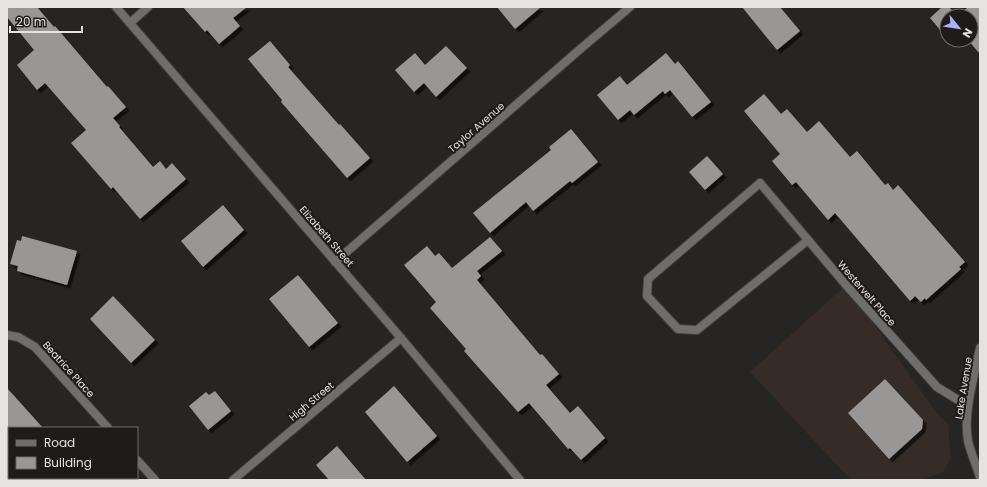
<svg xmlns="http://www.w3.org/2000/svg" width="987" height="487" font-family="Poppins,sans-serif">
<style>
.built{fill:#352c28}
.building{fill:#9a9696;filter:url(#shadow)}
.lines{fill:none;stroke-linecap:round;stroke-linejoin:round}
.service-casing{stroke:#42403f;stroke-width:10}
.minor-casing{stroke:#42403f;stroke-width:10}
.service{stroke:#6f6e6d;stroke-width:8}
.minor{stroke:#6f6e6d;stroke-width:8}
.labels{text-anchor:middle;stroke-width:4;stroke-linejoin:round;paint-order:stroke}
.street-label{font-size:10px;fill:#e6e4e3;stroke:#1e1b1a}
</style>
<defs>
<filter id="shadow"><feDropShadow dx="3.5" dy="3.5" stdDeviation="0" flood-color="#0009"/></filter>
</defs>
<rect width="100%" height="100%" fill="#272524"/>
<polygon class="built" points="846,285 938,415 948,424 951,459 943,472 922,480 851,480 750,372"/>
<g class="building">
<polygon points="7,7 37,7 54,27 55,26 107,87 108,86 126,107 113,118 120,126 119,127 153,167 160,161 166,169 172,163 186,179 140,219 113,187 111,189 71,143 86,130 45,83 37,90 17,65 34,50 7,17"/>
<polygon points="183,7 247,7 233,18 240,26 219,44 207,30 205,32"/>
<polygon points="497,7 541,7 515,29"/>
<polygon points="742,7 780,7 800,31 777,50"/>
<polygon points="942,7 949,7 957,16 947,16 947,28 942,32 930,18"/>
<polygon points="968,7 980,7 980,54 968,40 971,40 971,16 958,16"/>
<polygon points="270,41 290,65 288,67 339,125 340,124 370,158 347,178 281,102 282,100 248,59"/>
<polygon points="446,46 467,68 436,97 424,83 414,92 395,70 415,53 425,65"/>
<polygon points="666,53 675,64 678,61 711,102 692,117 670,90 665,94 663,91 634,115 630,110 618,120 597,95 620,76 627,85"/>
<polygon points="764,94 781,114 787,109 807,132 819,121 850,157 857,151 885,185 888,183 893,190 898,185 965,262 959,267 961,269 926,300 925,298 921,302 915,296 910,301 835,213 828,220 796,182 792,185 772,161 780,154 744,111"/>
<polygon points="571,129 598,162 572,183 570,181 533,211 526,202 490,233 473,213 551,150 549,147"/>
<polygon points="707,156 723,174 705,190 689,172"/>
<polygon points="223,205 244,230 203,267 181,241"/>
<polygon points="22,236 77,251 67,285 17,271 18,266 10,264 17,240 21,241"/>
<polygon points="490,237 502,251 477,271 481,276 477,280 540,355 542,354 559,374 546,385 570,413 578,406 605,438 581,460 570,448 568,449 529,403 518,412 464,351 466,349 430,308 436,302 404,265 427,246 435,256 439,253 452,268"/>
<polygon points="298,275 338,323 309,347 269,299"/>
<polygon points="113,296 155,340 131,363 90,319"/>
<polygon points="885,379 923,420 922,429 889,459 848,413"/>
<polygon points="394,386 437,436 407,462 365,412"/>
<polygon points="7,388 43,428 7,428"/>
<polygon points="215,391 231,411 208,430 189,406 206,392 209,395"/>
<polygon points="337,446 366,480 329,480 316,465"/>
</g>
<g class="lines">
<g class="service-casing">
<polyline id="service" points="760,183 648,279 647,296 678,329 697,330 808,240"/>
</g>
<g class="minor-casing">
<g id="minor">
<polyline points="116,7 401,338 520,480"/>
<polyline points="130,23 148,7"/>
<polyline points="760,183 846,285 937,387 968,406"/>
<polyline points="335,262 578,51 630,7"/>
<polyline points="7,335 18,337 35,347 108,428"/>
<path d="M980 348C974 377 963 412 968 441 971 453 976 465 980 477"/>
<polyline points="137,460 155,480"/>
<polyline points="233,480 401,338"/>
</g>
</g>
<use href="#service" class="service"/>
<use href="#minor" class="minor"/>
</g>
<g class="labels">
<g class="street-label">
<text transform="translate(476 127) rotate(-41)" y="4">Taylor Avenue</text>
<text transform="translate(327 236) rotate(49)" y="4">Elizabeth Street</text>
<text transform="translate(867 293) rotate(49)" y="4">Westervelt Place</text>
<text transform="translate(69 369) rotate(48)" y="4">Beatrice Place</text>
<text transform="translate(963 388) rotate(-81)" y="4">Lake Avenue</text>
<text transform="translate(311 401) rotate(-40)" y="4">High Street</text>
</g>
</g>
<rect width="987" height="487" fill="none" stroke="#e6e4e3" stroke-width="16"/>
<rect x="8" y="427" width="130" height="52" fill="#1e1b1a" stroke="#6e6b6a"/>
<rect x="16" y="440" width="20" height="6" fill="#6f6e6d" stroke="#6e6b6a"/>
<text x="44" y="447" font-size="12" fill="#e6e4e3">Road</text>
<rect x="16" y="457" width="20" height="12" fill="#9a9696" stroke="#6e6b6a"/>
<text x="44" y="467" font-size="12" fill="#e6e4e3">Building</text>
<g transform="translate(959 28) rotate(120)"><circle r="19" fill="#1e1b1a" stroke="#6e6b6a"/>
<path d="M0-3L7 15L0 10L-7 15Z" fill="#a7b1fc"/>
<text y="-6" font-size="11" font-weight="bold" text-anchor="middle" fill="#e6e4e3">N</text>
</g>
<path d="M10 26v6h72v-6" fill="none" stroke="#e6e4e3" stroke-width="2"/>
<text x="16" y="26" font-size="12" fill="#e6e4e3" stroke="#1e1b1a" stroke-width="3" paint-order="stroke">20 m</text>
</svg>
